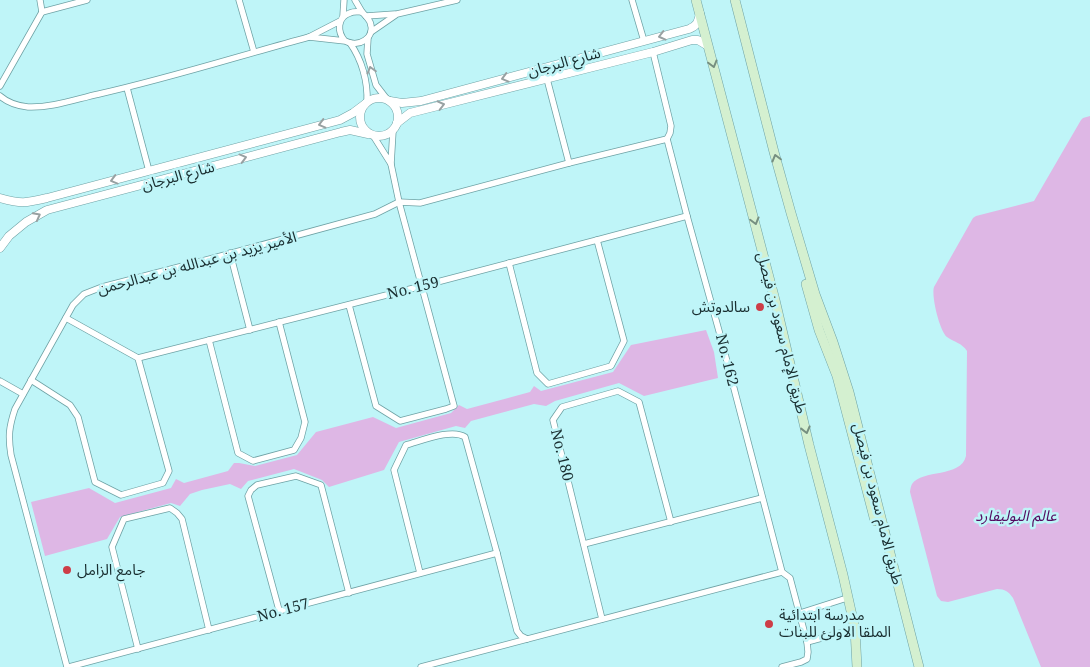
<svg xmlns="http://www.w3.org/2000/svg" width="1090" height="667" font-family="'Noto Serif','Noto Sans Arabic',serif">
<style>
.green{fill:#deb7e5}
.lines{fill:none;stroke-linecap:round;stroke-linejoin:round}
.minor-casing{stroke:#6ea2a5;stroke-width:7}
.tertiary-casing{stroke:#6ea2a5;stroke-width:9}
.secondary-casing{stroke:#6ea2a5;stroke-width:10}
.minor{stroke:#fff;stroke-width:5.5}
.tertiary{stroke:#fff;stroke-width:8}
.secondary{stroke:#d4f0d0;stroke-width:9}
.oneway{stroke:#98a1a2}
.oneway2{stroke:#768f80}
.poi-dot{fill:#cd3d47;stroke:#bff5f8;stroke-width:2}
.labels{text-anchor:middle;stroke-width:5;stroke-linejoin:round;paint-order:stroke}
.street-label{font-size:15px;fill:#192e30;stroke:#bff5f8}
.poi-label{font-size:15px;fill:#192e30;stroke:#bff5f8;text-anchor:start}
.park-label{font-size:15px;font-style:italic;fill:#540b60;stroke:#bff5f8}
</style>
<rect width="100%" height="100%" fill="#bff5f8"/>
<g class="green">
<path d="M1090 116V667H1041L1013 598C1009 592 1005 589 997 589L948 602 941 601 937 596 910 492C910 490 911 486 912 484 922 469 961 478 966 456L967 351C962 343 954 342 947 337 940 332 931 296 934 287L973 218 976 216 1034 201 1081 120 1083 118Z"/>
<polygon points="706,330 714,352 718,378 644,396 619,383 555,401 546,406 534,404 471,421 465,428 456,426 399,442 384,470 329,487 322,480 294,469 248,481 241,489 230,484 202,490 190,494 180,506 171,503 120,517 107,539 45,556 31,502 89,488 115,503 171,488 176,479 184,483 228,471 234,463 239,463 255,466 297,455 316,432 373,417 396,428 451,413 459,405 467,409 530,392 534,386 541,391 613,372 631,345"/>
</g>
<g class="lines">
<g class="minor-casing">
<g id="minor">
<polyline points="239,0 254,52"/>
<polyline points="355,0 362,12"/>
<polyline points="632,0 644,41"/>
<polyline points="42,12 87,0"/>
<polyline points="343,16 344,0"/>
<polyline points="366,16 395,14"/>
<path d="M340 21 309 37 345 41C359 48 376 38 370 22 368 18 365 15 362 12 358 12 354 11 350 13 337 17 337 32 345 41"/>
<polyline points="371,32 397,14 457,0"/>
<polyline points="368,38 367,54 376,85 386,98"/>
<path d="M350 43C362 60 368 82 367 102"/>
<polyline points="653,52 671,126 670,133 667,139 687,216 719,331 782,572 790,578 807,642 808,652 807,659 801,662 782,667"/>
<polyline points="547,79 569,163"/>
<polyline points="0,86 42,12 40,0"/>
<polyline points="127,88 149,171"/>
<path d="M0 96C8 103 18 106 28 107 52 108 76 99 99 94 170 78 239 56 309 37"/>
<polyline points="374,137 391,164 393,131"/>
<polyline points="230,253 250,330"/>
<polyline points="509,263 537,373 548,384 611,366 624,341 597,240"/>
<polyline points="349,305 376,406 400,421 446,409 454,406 399,202 391,164"/>
<polyline points="209,340 238,453 253,461 294,450 301,438 305,422 279,322"/>
<polyline points="138,358 422,286 597,240 687,216"/>
<polyline points="31,380 70,405 78,417 95,482 121,495 163,483 169,471 138,358 66,318"/>
<polyline points="0,381 23,394"/>
<polyline points="584,544 762,498"/>
<path d="M420 573 394 470 406 445C421 441 452 428 465 437L497 553 517 631 521 636 527 639"/>
<polyline points="279,610 248,496 251,490 257,485 296,476 321,485 349,593"/>
<polyline points="800,613 847,598"/>
<polyline points="602,619 553,420 562,407 618,391 639,402 671,522"/>
<polyline points="807,642 855,629"/>
<polyline points="138,649 112,547 124,519 170,508 177,513 182,519 209,630"/>
<path d="M67 667 11 455C8 436 9 427 15 409L73 305 84 294 102 287 221 256 375 214 399 202 420 203 569 163 667 139"/>
<polyline points="69,667 497,553"/>
<polyline points="421,667 782,572"/>
</g>
</g>
<g class="tertiary-casing">
<g id="tertiary">
<circle cx="379" cy="117" r="19"/>
<path d="M390 101 402 103 421 101 689 29C697 26 698 22 700 14"/>
<polyline points="397,123 410,113 653,52 692,40 698,40 708,46"/>
<path d="M0 198C21 204 26 203 47 198L340 120 353 113 365 104"/>
<polyline points="0,248 9,236 26,222 47,210 341,132 350,130 368,134"/>
</g>
</g>
<g class="secondary-casing">
<g id="secondary">
<polyline points="696,0 775,300 809,445 843,575 855,629 857,667"/>
<polyline points="735,0 774,152 791,213 815,294 833,342 849,392 919,667"/>
<polyline points="806,284 819,330 837,376 875,521"/>
</g>
</g>
<use href="#minor" class="minor"/>
<use href="#tertiary" class="tertiary"/>
<use href="#secondary" class="secondary"/>
</g>
<defs><path id="oneway-chevron" d="M-2-3.5L2.5 0L-2 3.5" fill="none" stroke-width="1.6" stroke-linecap="round" stroke-linejoin="round" transform="scale(1.25)"/></defs>
<g class="oneway">
<use href="#oneway-chevron" transform="translate(662 36) rotate(166)"/>
<use href="#oneway-chevron" transform="translate(371 70) rotate(-106)"/>
<use href="#oneway-chevron" transform="translate(505 78) rotate(165)"/>
<use href="#oneway-chevron" transform="translate(441 105) rotate(-14)"/>
<use href="#oneway-chevron" transform="translate(322 124) rotate(165)"/>
<use href="#oneway-chevron" transform="translate(243 158) rotate(-15)"/>
<use href="#oneway-chevron" transform="translate(114 180) rotate(165)"/>
<use href="#oneway-chevron" transform="translate(37 216) rotate(-28)"/>
</g>
<g class="oneway2">
<use href="#oneway-chevron" transform="translate(713 64) rotate(75)"/>
<use href="#oneway-chevron" transform="translate(776 158) rotate(-105)"/>
<use href="#oneway-chevron" transform="translate(755 221) rotate(75)"/>
<use href="#oneway-chevron" transform="translate(806 430) rotate(76)"/>
</g>
<g class="poi-dot">
<circle cx="760" cy="307" r="5"/>
<circle cx="67" cy="570" r="5"/>
<circle cx="769" cy="624" r="5"/>
</g>
<g class="labels">
<g class="street-label">
<text transform="translate(564 62) rotate(-15)" y="5">شارع البرجان</text>
<text transform="translate(178 176) rotate(-15)" y="5">شارع البرجان</text>
<text transform="translate(197 263) rotate(-15)" y="5">الأمير يزيد بن عبدالله بن عبدالرحمن</text>
<text transform="translate(413 288) rotate(-14)" y="5">No. 159</text>
<text transform="translate(782 333) rotate(76)" y="5">طريق الإمام سعود بن فيصل</text>
<text transform="translate(727 360) rotate(76)" y="5">No. 162</text>
<text transform="translate(562 455) rotate(76)" y="5">No. 180</text>
<text transform="translate(878 504) rotate(76)" y="5">طريق الامام سعود بن فيصل</text>
<text transform="translate(283 610) rotate(-15)" y="5">No. 157</text>
</g>
<g class="poi-label">
<text x="750" y="312" text-anchor="end">سالدوتش</text>
<text x="77" y="575">جامع الزامل</text>
<text x="779" y="620">مدرسة ابتدائية<tspan x="779" dy="17">الملقا الاولئ للبنات</tspan></text>
</g>
<g class="park-label">
<text x="1016" y="521">عالم البوليفارد</text>
</g>
</g>
</svg>
